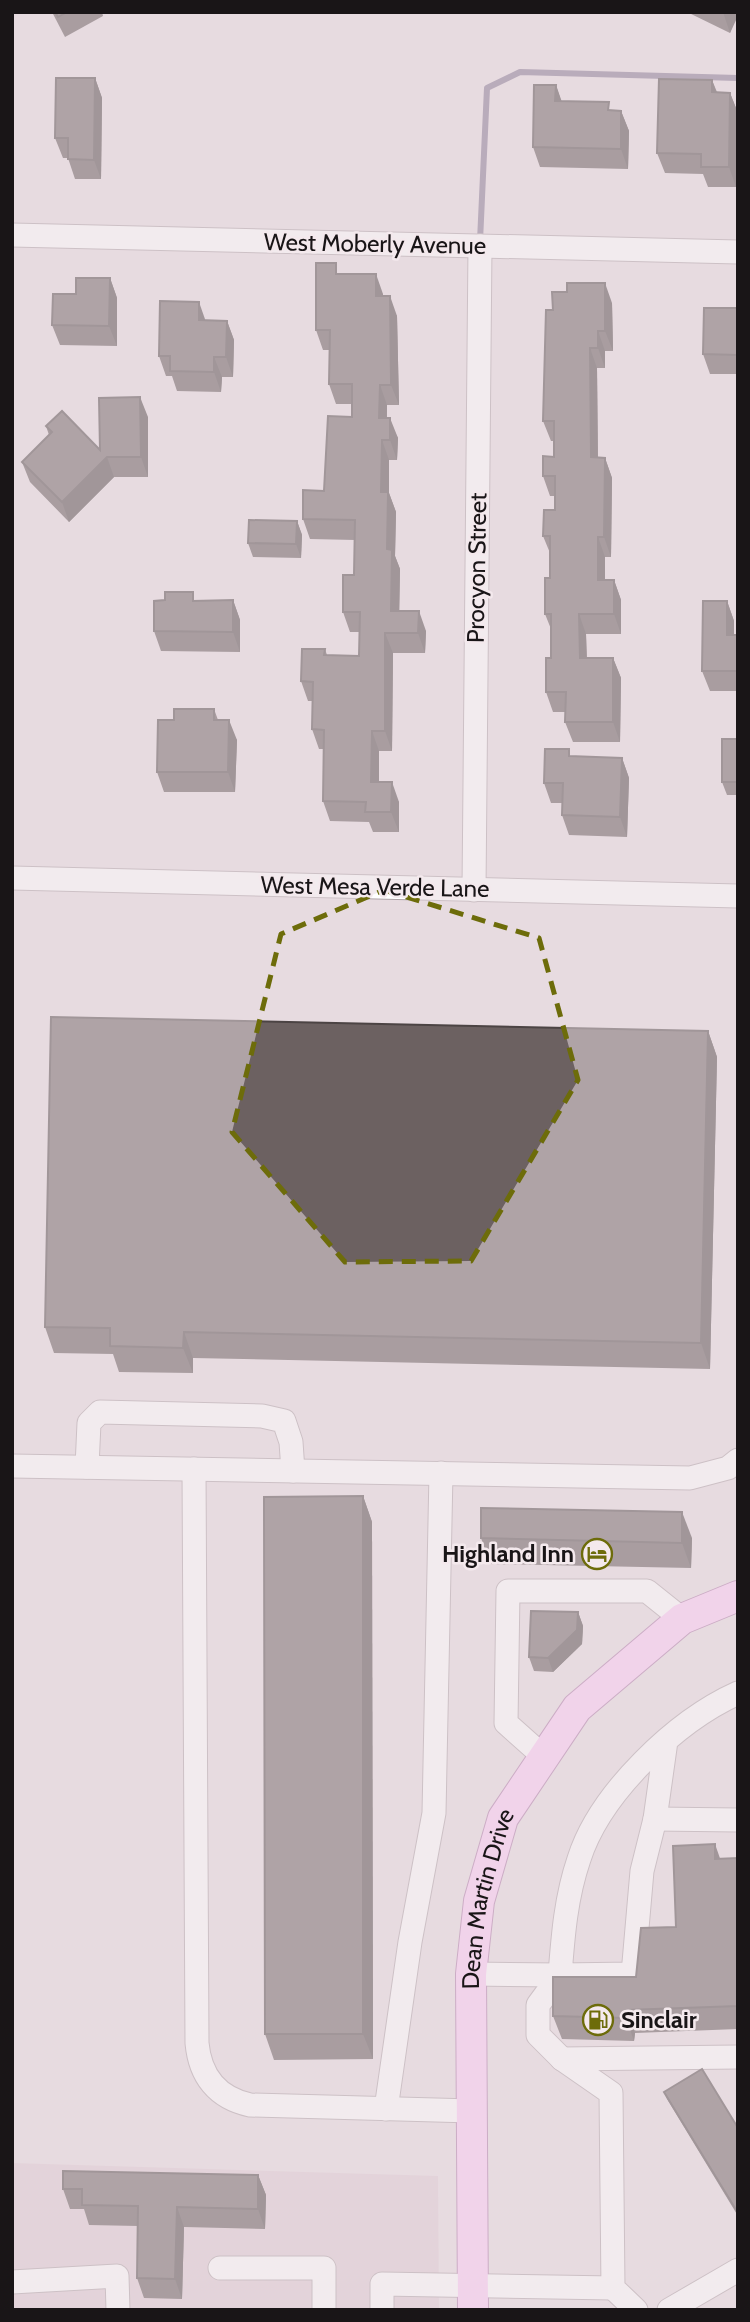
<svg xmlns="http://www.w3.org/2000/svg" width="750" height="2322" font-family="Cabin,sans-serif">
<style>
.built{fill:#decbd2}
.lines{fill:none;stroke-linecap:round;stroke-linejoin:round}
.stream{stroke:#81738e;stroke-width:6}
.minor-casing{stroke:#ada2a6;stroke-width:25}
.major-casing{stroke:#ab75a5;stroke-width:32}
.minor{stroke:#fff;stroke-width:23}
.major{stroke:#fccbf7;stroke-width:30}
.wall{fill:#5d5353}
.shaded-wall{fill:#4c4444}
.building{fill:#6c6161;stroke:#4c4444;stroke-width:2}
.marked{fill:none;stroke:#6d6c0a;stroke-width:5;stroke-dasharray:14 9;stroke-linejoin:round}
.labels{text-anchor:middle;stroke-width:5;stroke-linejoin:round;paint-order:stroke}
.street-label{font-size:24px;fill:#191517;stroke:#f4e9ed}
.poi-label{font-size:24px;font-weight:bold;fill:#191517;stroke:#f4e9ed;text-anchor:end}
</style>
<rect width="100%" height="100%" fill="#e7dbe0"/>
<polygon class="built" points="12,2163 438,2176 439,2310 12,2310"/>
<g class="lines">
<polyline class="stream" points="480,241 487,88 520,72 738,78"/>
<g class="minor-casing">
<g id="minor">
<polyline points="12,235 738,252"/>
<polyline points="12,878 738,896"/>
<polyline points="474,890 480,246"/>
<polyline points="12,1466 690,1478 728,1468 738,1460"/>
<polyline points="87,1467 89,1423 100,1412 262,1416 284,1421 291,1442 293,1471"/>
<path d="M194 1469 197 2043C200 2076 217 2098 250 2105L472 2111"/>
<path d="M666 1741 655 1819 642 1871 633 1974 560 1975C563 1935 566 1897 579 1859 600 1793 676 1721 738 1693"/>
<polyline points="543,1756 506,1723 508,1591 647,1591 682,1619"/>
<polyline points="655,1819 738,1820"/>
<polyline points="471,1974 560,1975"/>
<polyline points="560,1975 538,2005 538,2035 562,2059 611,2093 613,2288 636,2310"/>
<polyline points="562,2059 738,2057"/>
<polyline points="386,2109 410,1942 434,1813 441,1473"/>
<polyline points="220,2268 324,2268 324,2310"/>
<polyline points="12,2282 117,2276 118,2310"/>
<polyline points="382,2310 382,2284 613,2288"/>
<polyline points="669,2310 738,2270"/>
</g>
</g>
<g class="major-casing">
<g id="major">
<path id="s1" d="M473 2310 471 1974 479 1901 503 1818 577 1708 682 1619 738 1596"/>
</g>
</g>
<use href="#minor" class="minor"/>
<use href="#major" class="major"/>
</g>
<g class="wall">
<polygon points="52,12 102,12 103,16 65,37"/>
<polygon points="687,12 738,12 730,33"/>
<polygon points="95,78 102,98 101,179 75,179 68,158 63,158 55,138"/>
<polygon points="712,80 717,92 730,93 738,113 736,187 708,187 703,174 665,173 657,153"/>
<polygon points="556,85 561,101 612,110 621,111 629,131 628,169 540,167 533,147"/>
<polygon points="340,274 383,294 383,296 397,316 399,405 387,405 387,418 398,438 397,460 389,460 389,493 396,512 395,556 400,569 399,611 426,631 425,653 393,653 392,751 379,751 379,782 399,802 399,832 373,832 369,822 330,821 323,801 324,749 319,749 312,729 313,701 308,701 301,681 325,649 327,655 359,656 359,632 350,632 343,612 354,575 355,540 310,539 303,519 324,491 352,417 352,404 336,404 329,384 329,350 323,350 316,330"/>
<polygon points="110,278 117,298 117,346 60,345 52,325 76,294"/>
<polygon points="612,303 613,351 605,351 605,368 597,368 598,458 605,458 612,478 611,557 605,557 605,580 614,580 621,600 621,634 586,634 587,658 613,658 621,678 620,742 573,742 565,722 565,712 553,712 546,692 551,658 551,629 545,614 550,578 550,553 543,536 555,510 555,496 550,496 543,476 554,457 554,441 551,441 543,421"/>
<polygon points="738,308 738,374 710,374 703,354"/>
<polygon points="206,320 227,321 234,340 233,377 222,377 221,392 177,391 172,376 166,376 159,356"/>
<polygon points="148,417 148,477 114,477 69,522 30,482 22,462 49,435 46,426 100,450"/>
<polygon points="297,521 302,535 301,558 253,557 248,543"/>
<polygon points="233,600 240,620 240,652 161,651 154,631 196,601"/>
<polygon points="727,601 734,621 734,635 738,635 738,691 710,691 702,671"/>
<polygon points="214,709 218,720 237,740 235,792 164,792 157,772 174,720"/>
<polygon points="738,739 738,795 727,795 722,782"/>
<polygon points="572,756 622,758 629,778 627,837 569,835 562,815 562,803 551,803 544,783"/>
<polygon points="708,1031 717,1057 710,1369 193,1358 193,1373 119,1372 113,1354 54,1353 45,1327"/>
<polygon points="363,1496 372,1522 373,2059 274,2060 265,2034"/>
<polygon points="481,1538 692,1538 691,1568 490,1564"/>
<polygon points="578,1612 583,1626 582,1644 553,1672 534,1671 529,1657"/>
<polygon points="738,1858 738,2029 635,2033 634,2041 562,2039 553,2016 636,1977 676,1927 720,1859"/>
<polygon points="664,2092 738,2128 738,2216 667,2099"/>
<polygon points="258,2175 266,2195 265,2229 184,2227 182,2299 144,2298 137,2278 138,2226 89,2225 84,2209 70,2209 63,2189"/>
</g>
<g class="shaded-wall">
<polygon points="723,12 738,12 738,16 730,33"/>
<polygon points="95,78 102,98 101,179 94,160"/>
<polygon points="712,80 719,100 712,92"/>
<polygon points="556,85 563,105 555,101"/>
<polygon points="730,93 738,113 736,187 729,167"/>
<polygon points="621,111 629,131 628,169 621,149"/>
<polygon points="376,274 383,294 383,316 376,296"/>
<polygon points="110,278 117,298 117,346 109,326"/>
<polygon points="605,283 612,303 613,351 605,331"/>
<polygon points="390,296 397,316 399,405 391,385"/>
<polygon points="199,302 206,322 199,320"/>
<polygon points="227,321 234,340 233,377 226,357"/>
<polygon points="598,331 605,351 605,368 598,348"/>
<polygon points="590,348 597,368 598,477 591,457"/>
<polygon points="214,357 222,377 221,392 214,372"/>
<polygon points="380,385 387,405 386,438 379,418"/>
<polygon points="140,397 148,417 148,477 141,457"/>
<polygon points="390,418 398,438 397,460 390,440"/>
<polygon points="382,440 389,460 389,493 396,512 395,556 400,569 399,631 391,611 381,492"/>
<polygon points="107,457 114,477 69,522 62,502"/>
<polygon points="605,458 612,478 611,557 604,537"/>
<polygon points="297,521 302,535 301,558 296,544"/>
<polygon points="598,537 605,557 605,600 598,580"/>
<polygon points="614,580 621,600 621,634 614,614"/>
<polygon points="233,600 240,620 240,652 233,632"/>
<polygon points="727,601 734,621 734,655 727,635"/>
<polygon points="419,611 426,631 425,653 418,633"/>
<polygon points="579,614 586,634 587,678 580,658"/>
<polygon points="385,633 393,653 392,751 385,731"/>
<polygon points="613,658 621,678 620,742 613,722"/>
<polygon points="229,720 237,740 235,792 228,772"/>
<polygon points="372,731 379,751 379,802 371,782"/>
<polygon points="622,758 629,778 627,837 620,817"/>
<polygon points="392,782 399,802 399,832 391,812"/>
<polygon points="708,1031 717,1057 710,1369 701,1343"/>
<polygon points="184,1332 193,1358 193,1373 183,1348"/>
<polygon points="363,1496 372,1522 373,2059 363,2034"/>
<polygon points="682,1512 692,1538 691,1568 682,1543"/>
<polygon points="578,1612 583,1626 582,1644 553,1672 548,1658"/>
<polygon points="715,1844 723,1867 715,1859"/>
<polygon points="626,2010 635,2033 634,2041 626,2018"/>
<polygon points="258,2175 266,2195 265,2229 258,2209"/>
<polygon points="177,2207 184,2227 182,2299 175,2279"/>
</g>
<g class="building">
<polygon points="55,12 67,12 58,17"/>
<polygon points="56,78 95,78 94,160 68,159 68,138 55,138"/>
<polygon points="659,79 712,80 712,92 730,93 729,167 701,167 701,154 657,153"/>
<polygon points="534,85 556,85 555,101 609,102 608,110 621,111 621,149 533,147"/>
<polygon points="316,263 336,263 336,274 376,274 376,296 390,296 391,385 380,385 379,418 390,418 390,440 382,440 381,492 388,492 387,549 392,550 391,611 419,611 418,633 385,633 385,731 372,731 371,782 392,782 391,812 365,812 366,802 323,801 324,730 312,729 313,682 301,681 302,649 325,649 324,655 359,656 360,612 343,612 343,575 354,575 355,520 303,519 303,490 324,491 328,416 352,417 352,384 329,384 330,330 316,330"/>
<polygon points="76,278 110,278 109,326 52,325 53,294 76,294"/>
<polygon points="567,283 605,283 605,331 598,331 598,348 590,348 591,457 605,458 604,537 598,537 598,580 614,580 614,614 579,614 580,658 613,658 613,722 565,722 566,692 546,692 546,658 551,658 551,614 545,614 545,578 550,578 550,536 543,536 544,510 555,510 555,476 543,476 543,456 554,457 554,421 543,421 546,310 553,310 552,292 567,292"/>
<polygon points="160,301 199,302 199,320 227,321 226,357 214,357 214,372 170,371 170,356 159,356"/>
<polygon points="704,308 738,308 738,355 703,354"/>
<polygon points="140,397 141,457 107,457 62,502 22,462 52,432 46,426 62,411 100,450 99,398"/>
<polygon points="249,520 297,521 296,544 248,543"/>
<polygon points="165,592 193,592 193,601 233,600 233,632 154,631 154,601 165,600"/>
<polygon points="703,601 727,601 727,635 738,635 738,671 702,671"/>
<polygon points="174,709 214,709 214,720 229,720 228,772 157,772 158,720 174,720"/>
<rect x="722" y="739" width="16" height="43"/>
<polygon points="545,749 569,749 569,756 622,758 620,817 562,815 563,783 544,783"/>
<polygon points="51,1017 708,1031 701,1343 184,1332 183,1348 110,1346 110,1328 45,1327"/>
<polygon points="363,1496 363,2034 265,2034 264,1497"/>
<polygon points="481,1508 682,1512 682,1543 481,1538"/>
<polygon points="531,1611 578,1612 577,1630 548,1658 529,1657"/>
<polygon points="715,1844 715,1859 738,1858 738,2006 626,2010 626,2018 553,2016 553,1977 636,1977 641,1928 676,1927 673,1846"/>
<polygon points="702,2069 738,2128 738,2213 664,2092"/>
<polygon points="63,2171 258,2175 258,2209 177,2207 175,2279 137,2278 138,2206 82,2205 82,2189 63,2189"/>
</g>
<path d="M0 0H750V2322H0ZM384 890 539 938 578 1080 471 1261 345 1262 232 1132 281 934Z" fill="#e7dbe0" fill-opacity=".55" fill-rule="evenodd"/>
<path class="marked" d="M384 890 539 938 578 1080 471 1261 345 1262 232 1132 281 934Z"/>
<defs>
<g id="hotel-ring" transform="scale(1.575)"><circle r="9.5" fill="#f4e9ed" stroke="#6d6c0a" stroke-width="1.5"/><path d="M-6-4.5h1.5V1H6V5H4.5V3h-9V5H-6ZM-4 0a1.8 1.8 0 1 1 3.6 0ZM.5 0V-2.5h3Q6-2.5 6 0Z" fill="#6d6c0a"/></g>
<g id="fuel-ring" transform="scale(1.575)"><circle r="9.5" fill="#f4e9ed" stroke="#6d6c0a" stroke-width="1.5"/><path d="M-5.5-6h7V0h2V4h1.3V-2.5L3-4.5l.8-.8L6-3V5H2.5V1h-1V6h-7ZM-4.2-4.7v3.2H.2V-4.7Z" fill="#6d6c0a"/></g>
</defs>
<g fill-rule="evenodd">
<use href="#hotel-ring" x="597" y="1554"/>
<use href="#fuel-ring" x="598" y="2020"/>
</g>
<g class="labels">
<g class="street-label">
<text transform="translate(375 244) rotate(1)" y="8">West Moberly Avenue</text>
<text transform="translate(477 568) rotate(-89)" y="8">Procyon Street</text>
<text transform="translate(375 887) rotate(1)" y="8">West Mesa Verde Lane</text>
<text dy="8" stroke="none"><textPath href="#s1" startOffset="413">Dean Martin Drive</textPath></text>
</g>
<g class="poi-label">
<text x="574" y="1562">Highland Inn</text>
<text x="621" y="2028" text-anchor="start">Sinclair</text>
</g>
</g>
<rect width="750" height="2322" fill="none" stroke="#191517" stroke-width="28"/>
</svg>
